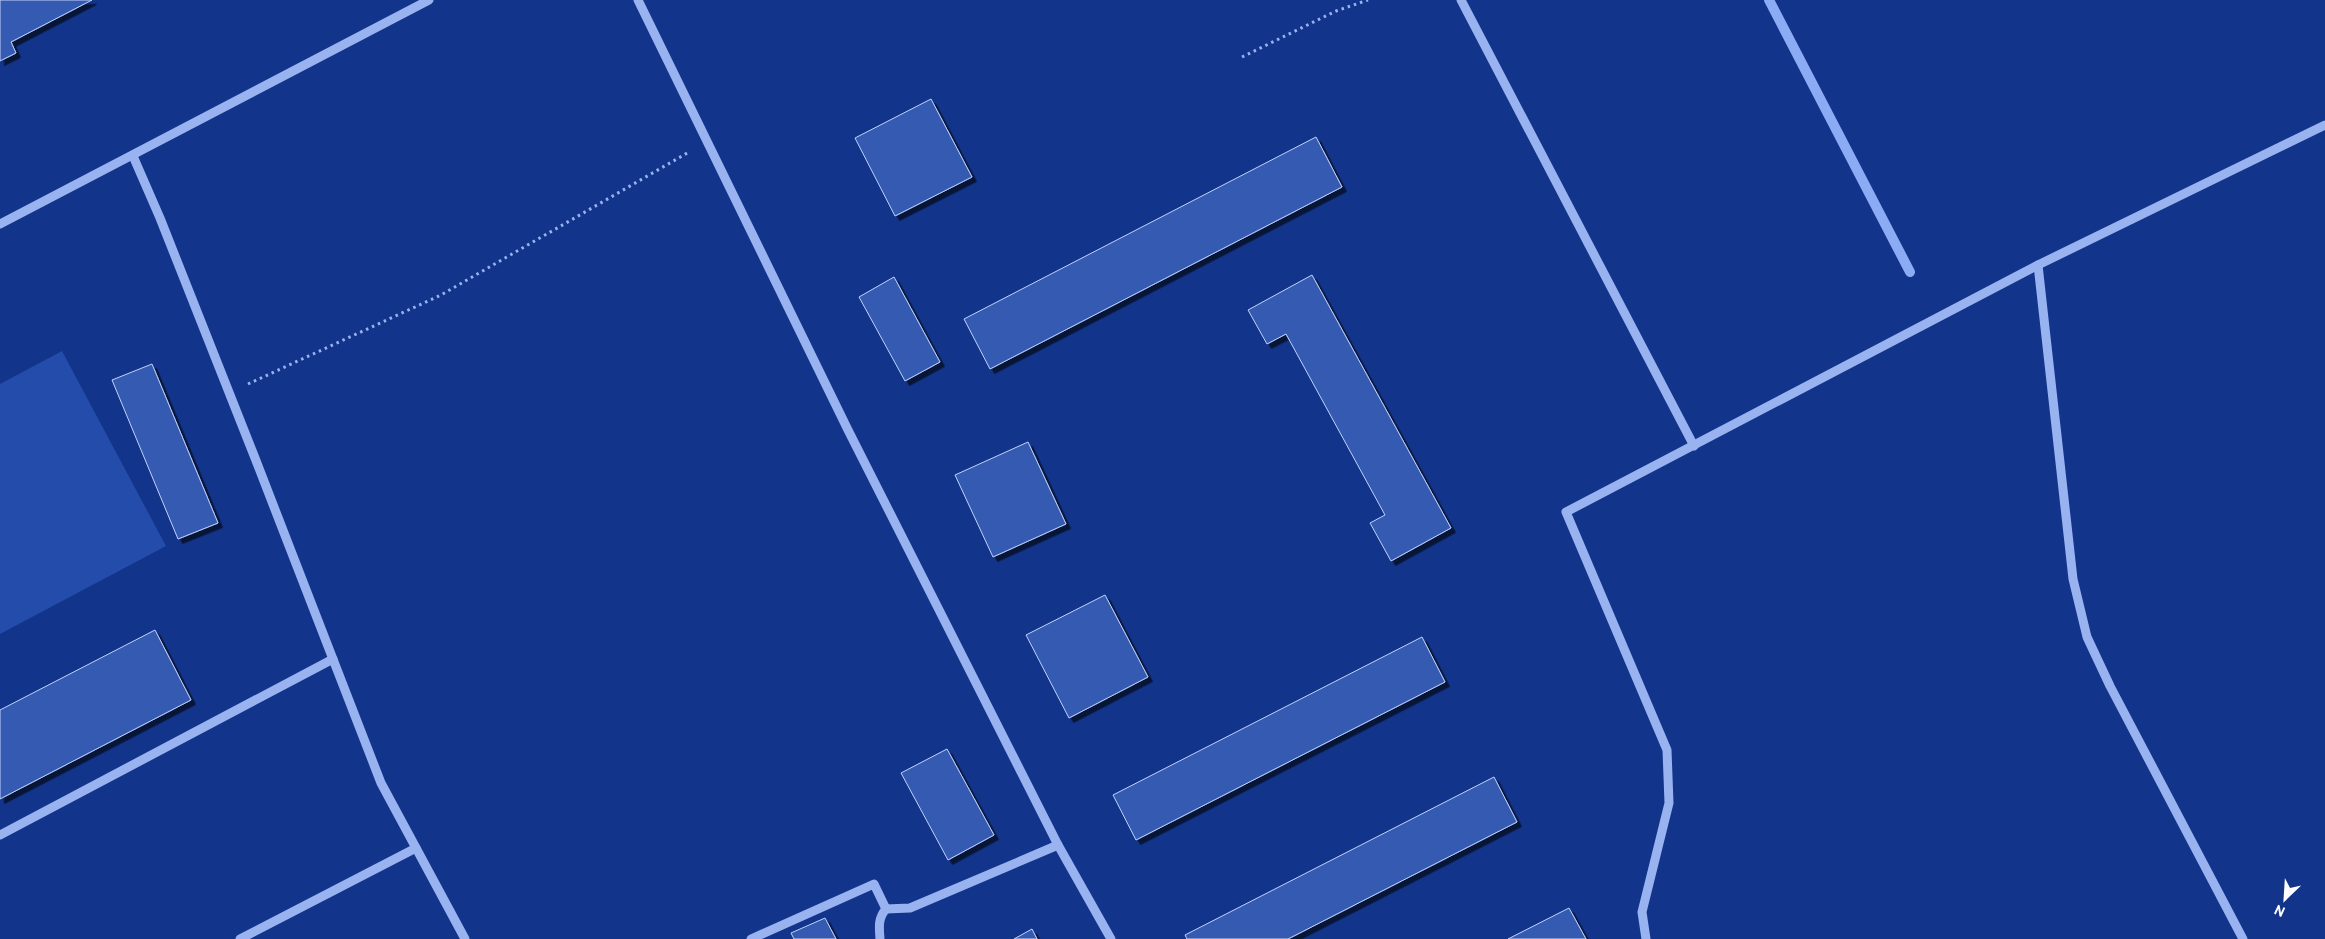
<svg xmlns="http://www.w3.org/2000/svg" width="2325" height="939" font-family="Overpass,sans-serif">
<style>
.green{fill:#244caa}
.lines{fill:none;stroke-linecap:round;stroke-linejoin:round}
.stream{stroke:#8babf4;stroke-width:10}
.building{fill:#365ab2;stroke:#c0d2fc;filter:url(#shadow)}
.path{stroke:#99b3f1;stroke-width:3;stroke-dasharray:2.5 4;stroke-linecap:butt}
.minor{stroke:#99b3f1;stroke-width:9}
</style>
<defs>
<filter id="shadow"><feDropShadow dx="4.5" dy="4.5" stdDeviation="0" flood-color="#0009"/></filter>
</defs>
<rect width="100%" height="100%" fill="#12348a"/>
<polygon class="green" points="62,351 166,546 0,634 0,384"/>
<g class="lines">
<polyline class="stream" points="1769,0 1910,272"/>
</g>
<g class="building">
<polygon points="0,0 92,0 11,42 16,53 0,61"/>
<polygon points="931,99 972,177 895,216 855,138"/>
<polygon points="1316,137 1342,187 990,369 964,319"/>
<polygon points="1312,275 1451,528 1391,561 1370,523 1385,515 1286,334 1267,344 1248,310"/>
<polygon points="894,277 940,362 905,381 859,297"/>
<polygon points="152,364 218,523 178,539 112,380"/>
<polygon points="1028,442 1066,524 993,557 955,475"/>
<polygon points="1105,595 1148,677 1069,718 1026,635"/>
<polygon points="155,630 191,700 0,799 0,710"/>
<polygon points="1422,637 1445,682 1136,840 1113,795"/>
<polygon points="947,749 994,835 948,860 901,773"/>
<polygon points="1494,777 1517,822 1288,939 1187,939 1185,935"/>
<polygon points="1569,908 1586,939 1508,939"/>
<polygon points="825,918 836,939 794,939 791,933"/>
<polygon points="1032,929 1037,939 1014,939"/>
</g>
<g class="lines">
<g class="path">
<polyline points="1242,57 1336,11 1368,0"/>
<polyline points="248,384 441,295 689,152"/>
</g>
<g class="minor">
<polyline points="638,0 848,430 1058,845 1111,939"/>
<polyline points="1461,0 1694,446"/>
<polyline points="133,156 160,218 255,458 381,783 465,939"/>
<polyline points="0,224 429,0"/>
<polyline points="2038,265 2073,579 2087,637 2110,686 2243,939"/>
<polyline points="0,835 333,659"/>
<polyline points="240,939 416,848"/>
<polyline points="751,939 874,884 886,909 910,908 1058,845"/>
<path d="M880 939C879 927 878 918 886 909"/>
<polyline points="1646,939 1642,912 1669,803 1667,750 1566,512 2038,265 2325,125"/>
</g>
</g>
<g transform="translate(2285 899) rotate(205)" stroke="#12348a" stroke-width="4" paint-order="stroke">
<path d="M0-4L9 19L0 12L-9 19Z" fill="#ffffff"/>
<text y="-8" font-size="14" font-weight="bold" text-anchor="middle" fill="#ffffff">N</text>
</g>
</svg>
